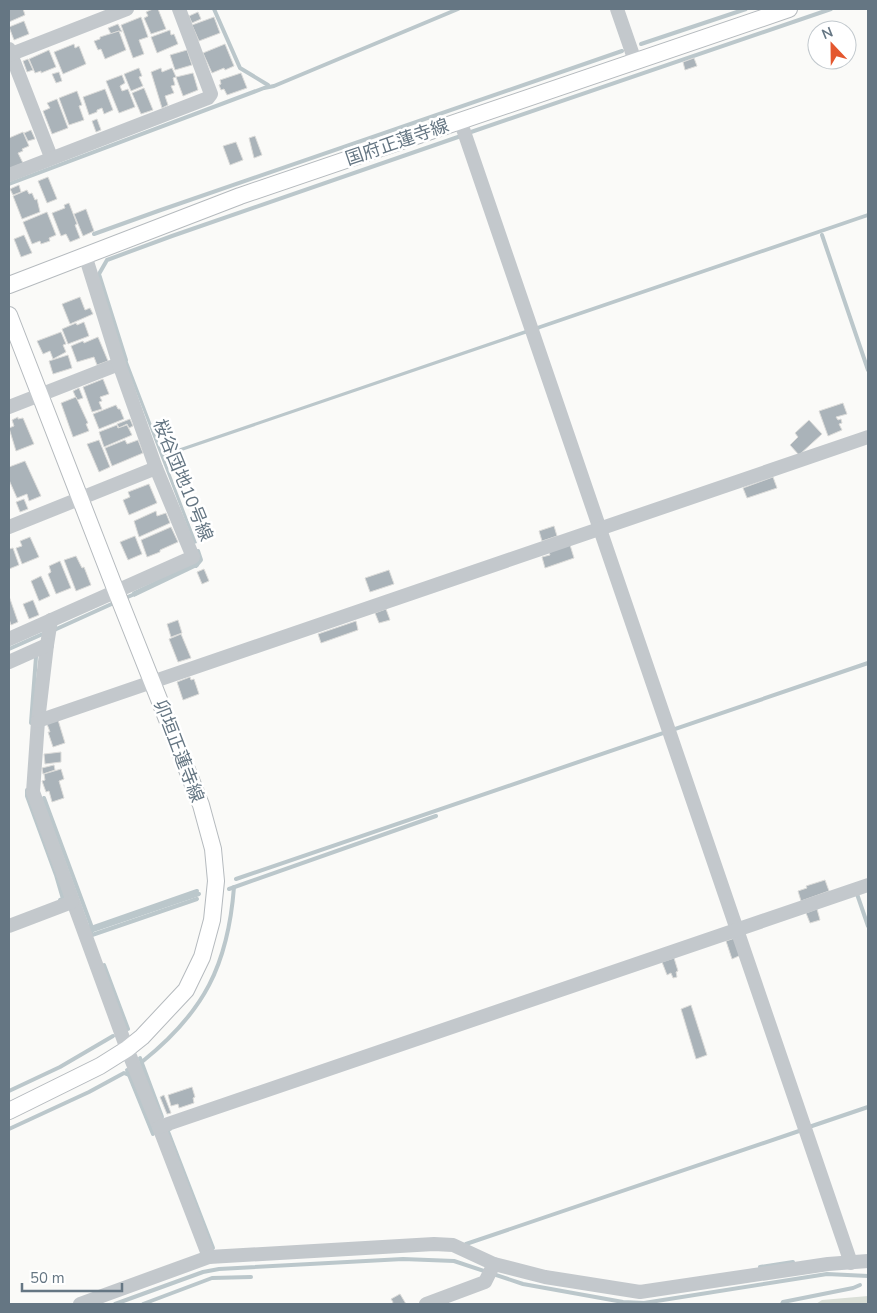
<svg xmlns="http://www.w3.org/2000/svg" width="877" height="1313" font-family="'Nunito Sans','Noto Sans JP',sans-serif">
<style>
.green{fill:#dadfd7}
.water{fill:#bbc7cb}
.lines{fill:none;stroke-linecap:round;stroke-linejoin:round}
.stream{stroke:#bbc7cb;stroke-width:4}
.building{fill:#aab3b9;stroke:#dcdcda}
.major-casing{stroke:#b5babe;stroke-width:18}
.minor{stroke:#c3c8cc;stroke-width:14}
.major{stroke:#fff;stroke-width:16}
.labels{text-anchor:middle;stroke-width:5;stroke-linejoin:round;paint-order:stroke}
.street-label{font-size:18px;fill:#657683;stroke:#fff}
</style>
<rect width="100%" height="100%" fill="#fafaf8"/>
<polygon class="green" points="868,1296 868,1304 816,1304 822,1300"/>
<g class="water">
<polygon points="868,213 868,217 859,220 540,329 536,332 525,334 164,457 197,543 194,544 123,358 125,356 126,357 163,454"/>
<polygon points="197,561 199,566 134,597 132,592"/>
</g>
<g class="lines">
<g class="stream">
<polyline points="214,9 240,68 268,85"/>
<polyline points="641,44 746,9"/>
<polyline points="471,132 831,9"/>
<polyline points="9,184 264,88 274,86 458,9"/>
<polyline points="94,234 158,211 622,51"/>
<polyline points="822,235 868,370"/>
<polyline points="126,360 99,274 107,260 172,236 458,137"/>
<polyline points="196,566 201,560 198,551"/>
<polyline points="123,599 137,593"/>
<polyline points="52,631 116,602"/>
<polyline points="9,649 45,633"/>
<polyline points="31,723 36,657"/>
<polyline points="27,790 27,796 56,875 63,899 60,900"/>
<polyline points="44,798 91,925 91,933"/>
<polyline points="236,879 868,663"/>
<polyline points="229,889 436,816"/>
<polyline points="857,894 868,926"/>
<polyline points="94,927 197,891"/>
<polyline points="90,931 199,894"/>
<polyline points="92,935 197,899"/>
<polyline points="104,965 128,1029"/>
<polyline points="140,1058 162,1117"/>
<path d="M143 1061C204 1012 228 965 234 887"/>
<polyline points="127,1070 153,1134"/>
<polyline points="9,1091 60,1067 113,1036"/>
<polyline points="809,1127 868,1107"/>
<polyline points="9,1129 89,1092 124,1073 129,1075"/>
<polyline points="170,1129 167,1129 213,1248"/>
<polyline points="464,1247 466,1244 802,1130"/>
<polyline points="760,1267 793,1262"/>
<polyline points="115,1304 203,1272 219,1269 403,1259 454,1261 523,1284 623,1302 644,1303 827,1274 868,1276"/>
<polyline points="143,1304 212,1278 251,1277"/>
<polyline points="782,1304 783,1302 853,1288 860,1285"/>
</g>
</g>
<g class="building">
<polygon points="9,9 23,9 25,15 9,22"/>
<polygon points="153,9 158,9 166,29 151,34 144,18 148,16 146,12"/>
<polygon points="198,12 201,19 192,23 189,16"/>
<polygon points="141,17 148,37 139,40 144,54 133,58 121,25"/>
<polygon points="214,17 220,33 199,41 192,25"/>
<polygon points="24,21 29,34 14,40 9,27"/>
<polygon points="118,24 122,32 119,31 111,34 108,28"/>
<polygon points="170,30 171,35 174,34 178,44 157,53 151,37"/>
<polygon points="119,31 126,50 105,59 101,49 98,50 94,41 100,39 100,37"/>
<polygon points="74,44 75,48 79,46 86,64 63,74 54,52"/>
<polygon points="225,44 234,66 225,70 224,68 212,73 203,53"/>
<polygon points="49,50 56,67 41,73 41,71 35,73 29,59"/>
<polygon points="187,50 192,65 175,70 170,55"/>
<polygon points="694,58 697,66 685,70 683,62"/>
<polygon points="28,59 33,70 27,72 23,61"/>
<polygon points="139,68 142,76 139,77 143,86 131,91 124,74"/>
<polygon points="161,68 162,72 172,68 176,77 173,78 175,85 171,86 174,93 165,96 168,105 162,108 151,72"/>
<polygon points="59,72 62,81 56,83 52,74"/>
<polygon points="193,73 198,90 183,96 176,77"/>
<polygon points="241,73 247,88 227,95 224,89 221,90 219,85 221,84 220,80"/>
<polygon points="122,75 125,83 120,86 122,91 128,89 135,107 119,113 106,81"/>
<polygon points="144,88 153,110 141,114 132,93"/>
<polygon points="105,89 113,110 104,114 102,108 97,110 97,112 89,115 83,97"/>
<polygon points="77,91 82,105 79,106 84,120 69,125 59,98"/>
<polygon points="57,99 68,128 52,134 43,111 50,108 47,103"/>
<polygon points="97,119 101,130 96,132 92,121"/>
<polygon points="31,130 35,139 28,141 24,133"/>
<polygon points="23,132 29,146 22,149 23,151 18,153 23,163 9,169 9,138"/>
<polygon points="255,136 262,155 254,158 249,138"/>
<polygon points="236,142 243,160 230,165 223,146"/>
<polygon points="48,177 57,199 47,203 38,181"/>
<polygon points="19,185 21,192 13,195 10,189"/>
<polygon points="27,190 29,194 32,193 35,200 37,199 40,212 22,219 13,196"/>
<polygon points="69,203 77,224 75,225 80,238 70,242 66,234 61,236 52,213 65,208 64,205"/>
<polygon points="86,209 94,231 83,236 74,214"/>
<polygon points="47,212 56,235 49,238 50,241 41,244 40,241 32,244 23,222"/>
<polygon points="24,235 32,253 21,257 14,239"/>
<polygon points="80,297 85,310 90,308 93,314 70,324 62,304"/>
<polygon points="84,322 89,336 68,344 62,329 76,323 77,325"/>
<polygon points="61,332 66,344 63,345 66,352 53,359 50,351 43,354 37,341"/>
<polygon points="98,337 108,361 97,365 94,357 77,362 71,346 83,341 84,343"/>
<polygon points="68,355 72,368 53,374 49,361"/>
<polygon points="103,379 109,394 100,397 102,401 99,402 102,409 92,412 83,387"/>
<polygon points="79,388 83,398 77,400 73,391"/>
<polygon points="76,397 88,423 86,424 89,431 73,437 61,403"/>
<polygon points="843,403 847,414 836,417 838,420 841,419 842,423 839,424 842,430 828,436 819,411"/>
<polygon points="116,405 118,409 120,409 124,419 99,429 93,414"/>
<polygon points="18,417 18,419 23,418 34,444 16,451 9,428 14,426 12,420"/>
<polygon points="130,419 133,426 129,428 127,424 119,428 117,424"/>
<polygon points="809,420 822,434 799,455 790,445 798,437 795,433"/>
<polygon points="117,425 118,428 127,425 132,435 104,447 99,432"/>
<polygon points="99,440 110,467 99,472 87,444"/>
<polygon points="125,440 127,444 138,440 143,453 112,466 105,448"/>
<polygon points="25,461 41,496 29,501 27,494 17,498 9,480 9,467"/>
<polygon points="773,477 777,488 747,498 743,488"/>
<polygon points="149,484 157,503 129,515 123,500 130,497 128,492"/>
<polygon points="24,499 28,509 20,512 16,502"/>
<polygon points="156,511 157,516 166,513 170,523 139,537 134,521"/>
<polygon points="554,526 557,536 542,541 539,531"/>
<polygon points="171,527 178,542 160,550 160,552 147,557 141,540"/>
<polygon points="135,536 142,554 128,560 120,542"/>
<polygon points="30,537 39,557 22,564 16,548 22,546 20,541"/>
<polygon points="570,545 574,558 545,568 542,557 550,555 549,552"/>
<polygon points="13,548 19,565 9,569 9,549"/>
<polygon points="76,556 82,568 84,567 91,585 76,591 64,560"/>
<polygon points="60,561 71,588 56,594 48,574 51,572 49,566"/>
<polygon points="204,569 209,581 202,584 197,572"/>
<polygon points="389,570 394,584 370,592 365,578"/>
<polygon points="41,576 50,596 39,601 31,581"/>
<polygon points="9,596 18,622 11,625 9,619"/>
<polygon points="33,600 39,615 29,619 23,604"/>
<polygon points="386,609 390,620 379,623 375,613"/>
<polygon points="178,620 182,633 171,637 167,624"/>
<polygon points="356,621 358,630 321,643 318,634"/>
<polygon points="181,634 191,658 178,662 169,639"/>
<polygon points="190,677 191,680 194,679 199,694 183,700 177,682"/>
<polygon points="58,720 65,743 53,747 48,732 50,732 47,724"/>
<polygon points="61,752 61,762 45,764 44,754"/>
<polygon points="54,765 55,770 43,774 42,768"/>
<polygon points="61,769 64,779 59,781 64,798 52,802 49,791 46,792 42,781 45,780 44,774"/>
<polygon points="825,880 829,891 801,901 798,891 807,888 806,886"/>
<polygon points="817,909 820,920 810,923 806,913"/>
<polygon points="735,938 741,955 732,959 726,941"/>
<polygon points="674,958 678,971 676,972 677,977 673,978 671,973 667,975 662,962"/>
<polygon points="691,1005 707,1055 696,1059 681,1009"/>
<polygon points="192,1087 195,1097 193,1098 194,1103 179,1108 178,1104 171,1106 168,1095"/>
<polygon points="164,1095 171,1113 167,1114 160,1097"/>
<polygon points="400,1294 406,1304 392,1304 393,1302 391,1299"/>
</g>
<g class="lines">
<g class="major-casing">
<g id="major">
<polyline points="9,285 240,196 789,9"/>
<polyline points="9,315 116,591 201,805 213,849 216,881 212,920 202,957 186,990 142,1037 127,1049 100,1066 9,1111"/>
</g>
</g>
<g class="minor">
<polyline points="617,9 635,61"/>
<polyline points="9,49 51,157"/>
<polyline points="9,55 127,9"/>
<polyline points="460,120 851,1263"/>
<polyline points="9,175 208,98 211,94 179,9"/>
<polyline points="9,407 119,364"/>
<polyline points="9,527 156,468"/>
<polyline points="51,620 47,645 38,721 33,792 127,1049 159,1127 209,1257"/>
<polyline points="9,639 193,557 156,468 119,364 85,255"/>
<polyline points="9,662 47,645"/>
<polyline points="38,721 868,437"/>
<polyline points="9,926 72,902"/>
<polyline points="159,1127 868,885"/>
<polyline points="80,1304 209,1257 434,1244 453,1245 494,1264 545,1277 640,1292 828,1264 868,1261"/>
<polyline points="426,1304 485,1282 494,1264"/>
</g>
<use href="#major" class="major"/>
</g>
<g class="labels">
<g class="street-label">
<text transform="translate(397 142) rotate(-19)" y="6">国府正蓮寺線</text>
<text transform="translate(183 480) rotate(68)" y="6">桜谷団地10号線</text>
<text transform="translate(179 751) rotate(69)" y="6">卯垣正蓮寺線</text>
</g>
</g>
<rect width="877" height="1313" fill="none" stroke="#657683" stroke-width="20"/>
<g transform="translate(832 45) rotate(338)"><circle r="24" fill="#ffffff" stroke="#c1c8cd"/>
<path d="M0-4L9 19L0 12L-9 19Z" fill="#e4572e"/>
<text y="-8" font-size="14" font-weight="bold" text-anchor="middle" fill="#657683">N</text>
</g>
<path d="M22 1283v8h100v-8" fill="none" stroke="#657683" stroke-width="2.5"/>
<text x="30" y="1283" font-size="15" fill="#657683" stroke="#ffffff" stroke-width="4" paint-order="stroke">50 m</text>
</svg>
